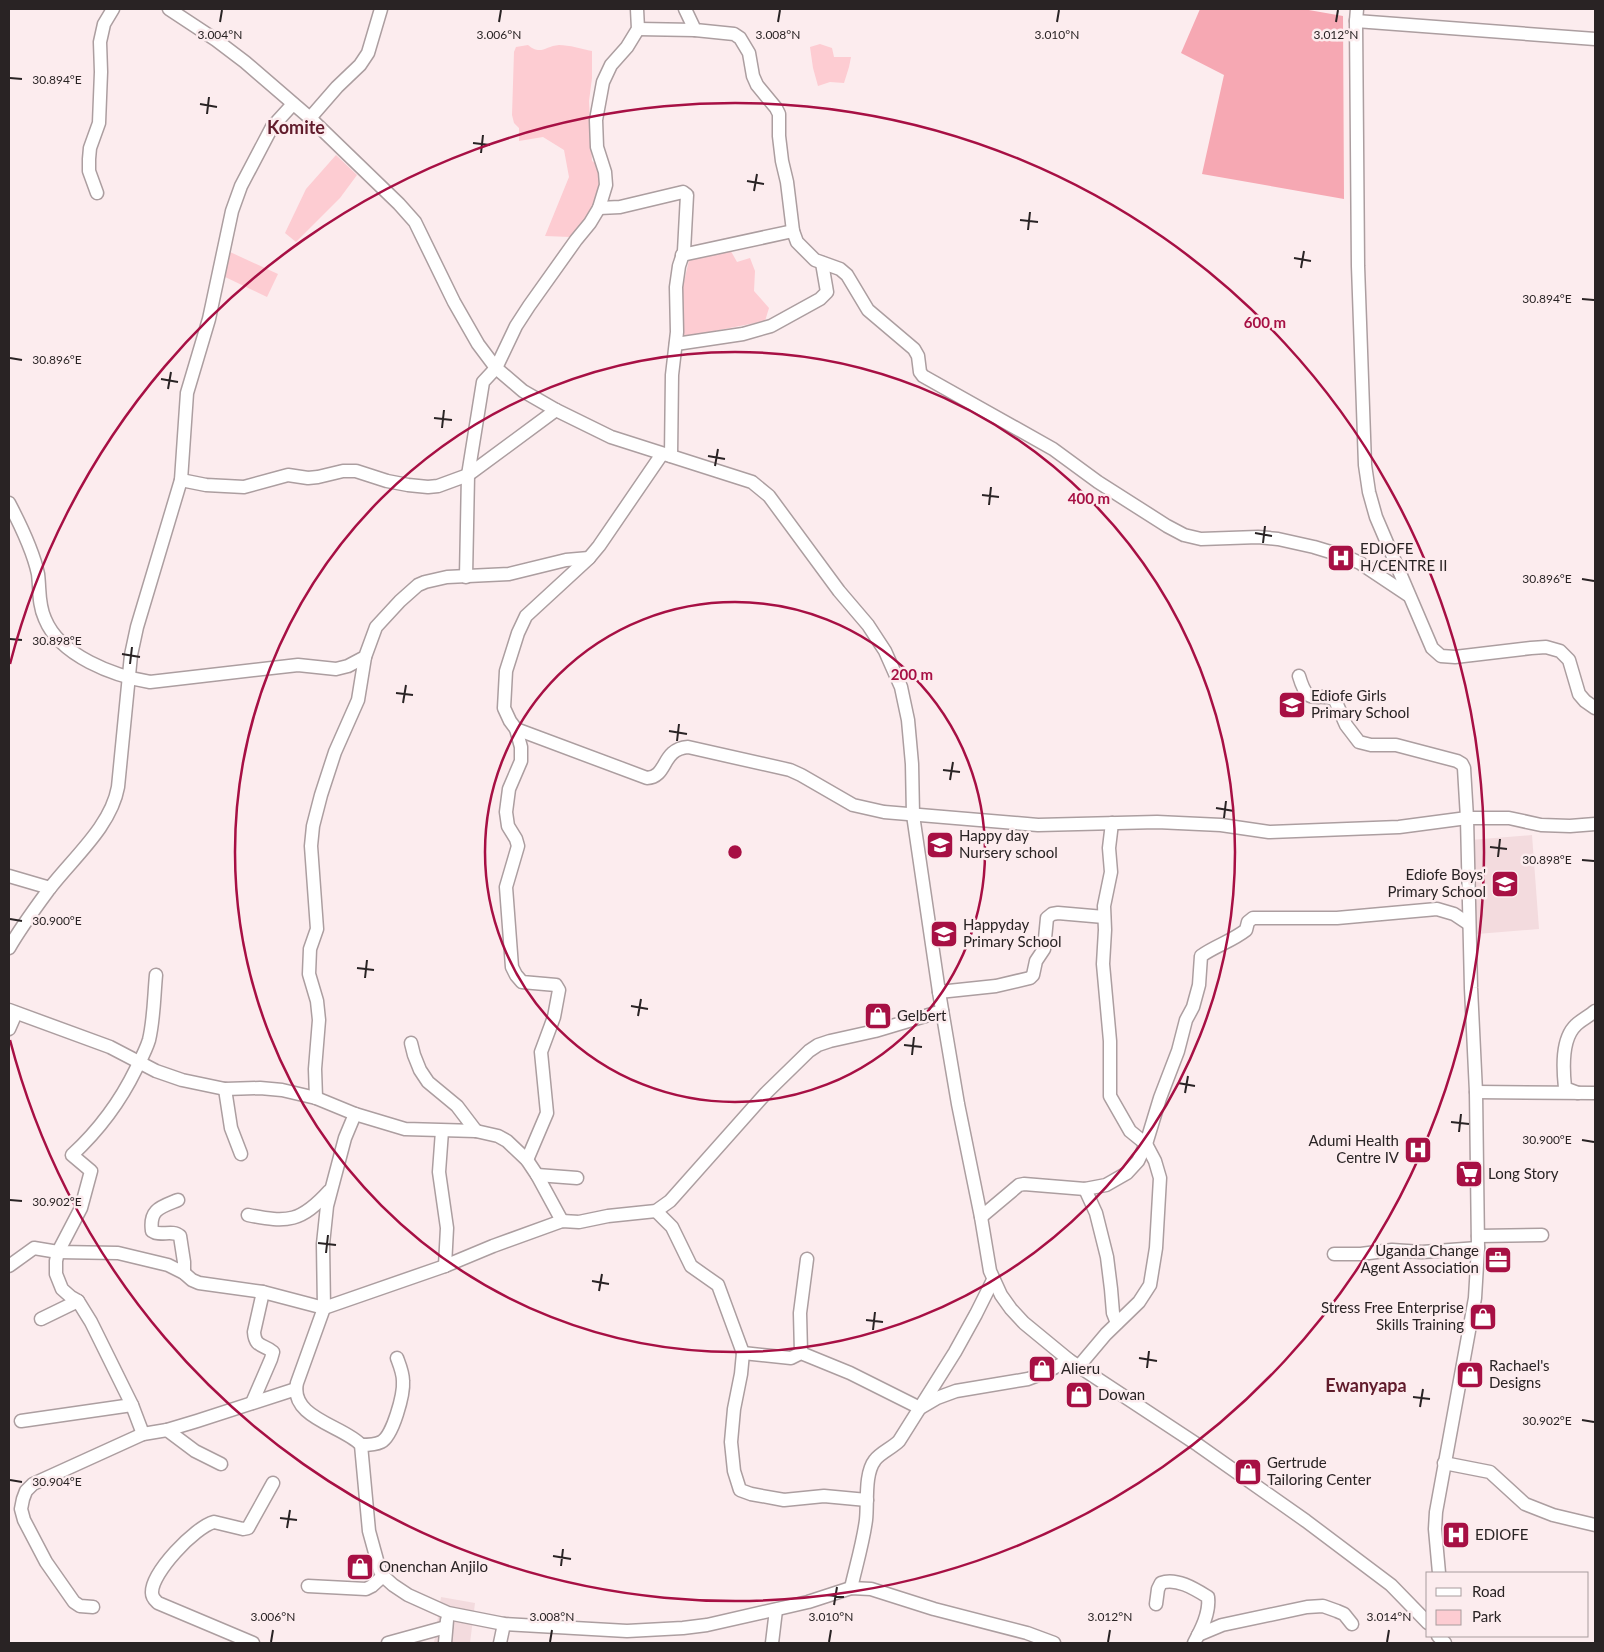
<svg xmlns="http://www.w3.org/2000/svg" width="1604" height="1652" font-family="Lato,sans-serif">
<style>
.built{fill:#f3dbde}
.green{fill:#fdccd2}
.forest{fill:#f6a8b3}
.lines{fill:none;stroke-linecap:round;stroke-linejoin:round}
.minor-casing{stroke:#ac9ea0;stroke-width:15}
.minor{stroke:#fff;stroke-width:12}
.ticks{fill:none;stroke:#292324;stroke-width:2}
.ring{fill:none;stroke:#a71044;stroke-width:2.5}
.labels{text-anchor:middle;stroke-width:5;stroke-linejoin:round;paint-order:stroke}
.poi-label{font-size:15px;fill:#292324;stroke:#fcecee;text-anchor:start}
.quarter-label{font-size:18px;font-weight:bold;fill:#601b2b;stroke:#fcecee}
.ticks-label{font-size:12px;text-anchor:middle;fill:#292324;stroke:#fcecee;stroke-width:5;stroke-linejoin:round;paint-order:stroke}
.centre{fill:#a71044;stroke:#fcecee;stroke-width:2.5}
.ring-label{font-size:15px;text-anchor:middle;font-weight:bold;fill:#a71044;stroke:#fcecee;stroke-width:5;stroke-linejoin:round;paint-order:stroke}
</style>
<rect width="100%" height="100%" fill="#fcecee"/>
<g class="built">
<polygon points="1532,835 1539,929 1477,934 1470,840"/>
<polygon points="441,1597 475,1603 470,1643 434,1643"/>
</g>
<g class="green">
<polygon points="820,44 832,48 834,57 851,57 849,67 844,83 830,82 818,86 813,68 810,47"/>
<path d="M528 45C541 56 545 46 559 45 569 45 582 49 592 51V78L589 101 592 161 603 168 604 187 586 223 570 237 545 236 569 177 564 150 543 137 519 141V128L514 123 512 115 514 52 516 47Z"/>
<polygon points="336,155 357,175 340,198 296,242 285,233 306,189"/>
<polygon points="728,246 737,262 750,258 755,271 754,291 769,308 765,321 679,338 682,290 690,256"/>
<polygon points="230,252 278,274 267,297 223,276"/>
</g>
<polygon class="forest" points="1200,9 1303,9 1343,16 1344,199 1202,174 1224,75 1181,53"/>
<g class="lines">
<g class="minor-casing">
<g id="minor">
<polyline points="169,9 216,40 245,62 310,118 399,204 415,222 454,302 478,344 496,368 523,391 556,410 611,437 752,482 769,496 839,591 868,625 885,651 901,687 908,720 912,764 913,815 939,992 958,1104 981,1217 990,1271 1001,1295 1011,1309 1024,1323 1069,1360 1198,1445 1306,1521 1391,1585 1428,1623"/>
<polyline points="685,9 695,30 734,34 740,38 749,53 753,76 757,85 776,108 779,114 779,136 782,161 787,182 793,231 797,242 815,260 840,269 847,275 868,310 914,349 918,356 920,372 923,376 1053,449 1098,482 1167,526 1184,535 1201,539 1258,537 1278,539 1314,547 1347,557 1360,563 1408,595"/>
<polyline points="1357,9 1356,21 1358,266 1365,465 1369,492 1376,517 1432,648 1441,656 1455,657 1531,648 1546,647 1560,651 1569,660 1579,694 1585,701 1595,708"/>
<polyline points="1356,21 1595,39"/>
<polyline points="638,29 695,30"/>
<polyline points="310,118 337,87 360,65 368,53 381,9"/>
<polyline points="97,193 89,171 89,159 90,148 99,123 101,72 100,42 104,24 113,9"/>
<polyline points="599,208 620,207 683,192 687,195 684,251 679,266 676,287 677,332 672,375 671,456"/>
<polyline points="682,255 793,231"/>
<polyline points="676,344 743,334 771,326 820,299 827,292 822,263"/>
<polyline points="181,480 206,485 244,487 288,475 308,478 318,477 343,471 356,471 387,481 408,485 428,487 438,486 468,475 556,410"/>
<path d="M9 503C20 524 33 550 38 574 40 589 38 604 45 619 60 656 114 676 150 682L298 665 336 669 348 666 365 657 376 627 400 601 418 585 425 582 447 577 509 574 566 560 589 558"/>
<polyline points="466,577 468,475 483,382 496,368 516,326 529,306 576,240 590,223 599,208 606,185 605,172 597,147 596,120 603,82 611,65 627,47 638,29 637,9"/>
<path d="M1299 676C1309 710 1316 690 1335 700L1346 725 1359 742 1371 745H1396L1457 761 1462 764 1464 768 1467 818 1471 988 1476 1092 1478 1248 1475 1298 1436 1512 1435 1529 1439 1573"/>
<path d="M516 729 647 778C668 777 661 749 688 747L790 770 801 775 853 805 884 812 1038 825 1157 822 1221 825 1269 832 1399 827 1467 818H1509L1541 825 1570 826 1595 824"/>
<polyline points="9,876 50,888"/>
<path d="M9 948C21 927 36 907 50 888 74 857 111 826 118 787L131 655 137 627 181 480 187 393 209 319 232 211 241 186 272 127 293 104"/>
<polyline points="939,992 996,986 1030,978 1033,975 1036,961 1044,949 1047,918 1052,914 1058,913 1104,917"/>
<polyline points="9,1010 110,1047 156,1071 182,1080 225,1089 260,1088 282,1090 316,1098 355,1114 405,1129 476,1131 498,1136 507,1141 527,1160 537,1175 562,1221"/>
<polyline points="9,1029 16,1013"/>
<polyline points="411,1043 414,1055 420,1070 428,1082 457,1106 476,1131"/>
<polyline points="225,1089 231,1128 241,1154"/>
<polyline points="1476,1092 1595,1093"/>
<path d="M1578 1093 1565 1088C1563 1069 1561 1039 1576 1025 1581 1020 1589 1016 1595 1011"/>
<polyline points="316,1098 315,1069 319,1020 317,1001 309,974 310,949 317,929 311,846 313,826 321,795 335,752 358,700 365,657"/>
<path d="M355 1114 345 1138 327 1206 323 1244 324 1308 297 1383C289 1418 344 1426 361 1445L369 1531 380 1571 383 1576 393 1585 408 1595 448 1613 504 1624 627 1631 683 1628 707 1625 808 1602 851 1588 871 1589 934 1609 1027 1633 1054 1643"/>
<polyline points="442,1131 439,1172 447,1228 445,1266"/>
<polyline points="527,1160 547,1113 541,1052 554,1017 559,990 556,985 522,982 516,975 512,967 506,887 518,846 516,839 508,826 506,812 509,789 521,761 521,747 516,729 510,721 504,708 506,671 518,633 526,616 589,558 599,546 662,454"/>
<polyline points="537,1175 577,1178"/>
<polyline points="1085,1189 1096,1213 1107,1257 1111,1289 1113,1313 1117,1323"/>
<path d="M178 1200C161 1207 149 1209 152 1231 160 1237 172 1229 180 1236L184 1262V1273"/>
<polyline points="656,1211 672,1227 691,1266 718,1285 743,1353 741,1374 734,1409 731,1442 734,1471 740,1490 751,1494 784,1500 824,1496 867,1500"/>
<path d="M248 1215C288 1223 301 1222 329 1191"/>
<path d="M981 1217 1019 1185 1024 1184 1085 1189 1106 1185 1127 1173 1138 1161 1146 1144 1160 1098 1178 1051 1186 1020 1193 1007 1199 985 1201 956C1215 946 1232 941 1246 930L1248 922 1253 918H1337L1437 909 1454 914 1469 924"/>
<polyline points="1478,1236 1542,1235"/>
<polyline points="1334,1254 1361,1254 1392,1250 1422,1252 1478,1248"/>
<polyline points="9,1266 34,1248 58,1252 118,1253 168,1265 184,1273 192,1280 199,1283 263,1292 324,1308 445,1266 493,1246 562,1221 579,1222 608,1216 656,1211 670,1201 766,1093 809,1051 818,1045 830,1041 875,1031 942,1011"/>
<polyline points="41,1319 78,1301"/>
<polyline points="743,1353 791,1358 801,1353 850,1373 920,1408 937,1398 956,1391 1028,1379 1044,1373 1069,1360"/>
<polyline points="801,1353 800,1313 807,1259"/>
<polyline points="1079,1366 1106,1334 1139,1302 1150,1285 1156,1248 1160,1178 1155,1161 1146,1144 1130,1131 1110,1096 1110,1041 1103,964 1105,930 1104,906 1111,872 1109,848 1112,823"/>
<path d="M252 1403 271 1359 273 1352C264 1344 255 1348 254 1332L263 1292"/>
<polyline points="21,1421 132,1405"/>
<polyline points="167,1430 195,1451 221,1464"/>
<path d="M143 1434 132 1405 91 1322 78 1301 71 1297 62 1289 56 1274V1261L58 1252 81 1208 91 1171 72 1155C99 1130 120 1102 136 1069 141 1059 146 1050 149 1040 154 1019 154 996 156 975"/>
<path d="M361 1445C367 1445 375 1445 381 1442 393 1436 404 1394 403 1381 403 1373 400 1366 397 1358"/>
<polyline points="1444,1463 1490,1472 1525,1504 1553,1515 1595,1525"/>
<polyline points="308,1586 366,1589 372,1586 383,1576"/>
<path d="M851 1588C856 1566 863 1543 866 1520 868 1503 864 1474 875 1460 880 1453 892 1448 899 1441L955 1352 976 1314 993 1280"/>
<path d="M1156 1604 1158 1589 1161 1583C1176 1577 1195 1589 1208 1597 1210 1613 1201 1630 1194 1643"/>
<polyline points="93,1607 80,1606 74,1602 46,1562 24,1520 21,1509 23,1499 26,1491 33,1484 143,1434 167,1430 197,1421 296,1389"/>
<polyline points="1198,1635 1222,1625 1307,1607 1323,1606 1337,1611 1344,1614 1352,1624"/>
<polyline points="1438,1636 1445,1643"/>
<path d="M253 1643 158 1603C155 1600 152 1598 152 1593 151 1573 195 1527 214 1522L243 1529 248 1528 273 1483"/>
<polyline points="388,1643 446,1627"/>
<polyline points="445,1643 447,1620"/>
<polyline points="500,1643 504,1624"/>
<polyline points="772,1643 776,1610"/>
</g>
</g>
<use href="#minor" class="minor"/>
</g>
<path class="ticks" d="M220 22 222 10M499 22 501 10M778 22 780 10M1057 22 1059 10M1336 22 1338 10M10 78 22 79M200 104 217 107M207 114 209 97M473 143 490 145M481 153 483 135M747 181 764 184M754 191 757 174M1020 220 1038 222M1028 230 1030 212M1294 258 1311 261M1301 268 1304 251M1582 299 1594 300M10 358 22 360M161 379 178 382M168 389 171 372M434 418 452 420M442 428 444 410M708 456 725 459M715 466 718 449M982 495 999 497M989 505 991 487M1255 533 1272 536M1263 543 1265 526M1582 579 1594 581M10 639 22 640M122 654 140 657M130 664 132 647M396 693 413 695M403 703 406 685M669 731 687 734M677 741 679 724M943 770 960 772M950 780 953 762M1216 808 1234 811M1224 818 1226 801M1490 847 1507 849M1498 857 1500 839M1582 860 1594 861M10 919 22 921M357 968 374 970M365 978 367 960M631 1006 648 1009M638 1016 641 999M904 1045 922 1047M912 1055 914 1037M1178 1083 1195 1086M1185 1093 1188 1076M1451 1122 1469 1124M1459 1132 1461 1114M1582 1140 1594 1142M10 1200 22 1201M318 1243 336 1245M326 1253 328 1235M592 1281 609 1284M599 1291 602 1274M866 1320 883 1322M873 1330 875 1312M1139 1358 1157 1361M1147 1368 1149 1351M1413 1397 1430 1399M1420 1407 1423 1389M1582 1420 1594 1422M10 1480 22 1482M280 1518 297 1520M287 1528 290 1510M553 1556 571 1559M561 1566 563 1549M827 1595 844 1597M834 1605 837 1587M271 1642 273 1630M550 1642 552 1630M829 1642 831 1630M1108 1642 1110 1630M1387 1642 1389 1630"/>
<g class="ring">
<circle cx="735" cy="852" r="250"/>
<circle cx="735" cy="852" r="500"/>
<path d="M10 664A749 749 0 1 1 10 1040"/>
</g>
<defs>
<g id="hospital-square" transform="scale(1.4375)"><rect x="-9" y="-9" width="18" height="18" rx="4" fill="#a71044" stroke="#fcecee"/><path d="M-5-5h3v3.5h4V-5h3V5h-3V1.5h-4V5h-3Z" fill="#fff"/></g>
<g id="school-square" transform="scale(1.4375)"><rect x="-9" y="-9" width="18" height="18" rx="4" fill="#a71044" stroke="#fcecee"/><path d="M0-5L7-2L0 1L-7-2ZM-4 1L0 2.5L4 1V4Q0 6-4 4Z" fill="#fff"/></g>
<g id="shop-square" transform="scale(1.4375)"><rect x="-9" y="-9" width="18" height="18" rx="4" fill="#a71044" stroke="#fcecee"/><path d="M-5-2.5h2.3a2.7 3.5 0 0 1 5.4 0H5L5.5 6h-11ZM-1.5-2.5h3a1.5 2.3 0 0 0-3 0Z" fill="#fff"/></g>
<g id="supermarket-square" transform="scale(1.4375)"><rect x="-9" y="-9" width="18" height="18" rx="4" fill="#a71044" stroke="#fcecee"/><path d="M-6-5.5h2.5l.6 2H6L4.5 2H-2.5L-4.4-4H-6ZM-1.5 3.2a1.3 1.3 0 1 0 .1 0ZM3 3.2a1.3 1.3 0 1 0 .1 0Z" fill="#fff"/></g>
<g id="office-square" transform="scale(1.4375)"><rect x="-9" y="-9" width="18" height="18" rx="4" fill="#a71044" stroke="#fcecee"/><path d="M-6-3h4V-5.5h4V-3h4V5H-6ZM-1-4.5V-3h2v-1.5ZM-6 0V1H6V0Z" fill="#fff"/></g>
</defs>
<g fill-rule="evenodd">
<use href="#hospital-square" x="1341" y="558"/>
<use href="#school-square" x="1292" y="705"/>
<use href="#school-square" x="940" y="845"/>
<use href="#school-square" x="1505" y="884"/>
<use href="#school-square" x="944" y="934"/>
<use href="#shop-square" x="878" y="1016"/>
<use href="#hospital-square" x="1418" y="1150"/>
<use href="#supermarket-square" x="1469" y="1174"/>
<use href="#office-square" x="1498" y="1260"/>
<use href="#shop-square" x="1483" y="1317"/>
<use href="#shop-square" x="1042" y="1369"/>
<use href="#shop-square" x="1470" y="1375"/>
<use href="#shop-square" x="1079" y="1395"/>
<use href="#shop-square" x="1248" y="1472"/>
<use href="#hospital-square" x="1456" y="1535"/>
<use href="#shop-square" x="360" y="1567"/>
</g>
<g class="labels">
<g class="poi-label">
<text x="1360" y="554">EDIOFE<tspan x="1360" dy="17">H/CENTRE II</tspan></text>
<text x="1311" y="701">Ediofe Girls<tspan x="1311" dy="17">Primary School</tspan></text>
<text x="959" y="841">Happy day<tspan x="959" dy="17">Nursery school</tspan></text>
<text x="1486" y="880" text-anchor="end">Ediofe Boys'<tspan x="1486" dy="17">Primary School</tspan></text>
<text x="963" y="930">Happyday<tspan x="963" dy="17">Primary School</tspan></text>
<text x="897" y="1021">Gelbert</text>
<text x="1399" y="1146" text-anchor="end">Adumi Health<tspan x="1399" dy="17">Centre IV</tspan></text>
<text x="1488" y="1179">Long Story</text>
<text x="1479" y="1256" text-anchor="end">Uganda Change<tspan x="1479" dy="17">Agent Association</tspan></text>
<text x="1464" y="1313" text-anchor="end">Stress Free Enterprise<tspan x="1464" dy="17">Skills Training</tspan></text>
<text x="1489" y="1371">Rachael's<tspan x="1489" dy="17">Designs</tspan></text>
<text x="1061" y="1374">Alieru</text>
<text x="1098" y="1400">Dowan</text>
<text x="1267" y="1468">Gertrude<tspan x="1267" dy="17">Tailoring Center</tspan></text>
<text x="1475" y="1540">EDIOFE</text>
<text x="379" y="1572">Onenchan Anjilo</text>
</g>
<g class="quarter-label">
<text x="296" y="134">Komite</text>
<text x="1366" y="1392">Ewanyapa</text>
</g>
</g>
<g class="ticks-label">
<text x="220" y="39">3.004°N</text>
<text x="499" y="39">3.006°N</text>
<text x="778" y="39">3.008°N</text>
<text x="1057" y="39">3.010°N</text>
<text x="1336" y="39">3.012°N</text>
<text x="57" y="84">30.894°E</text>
<text x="1547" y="303">30.894°E</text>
<text x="57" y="364">30.896°E</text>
<text x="1547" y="583">30.896°E</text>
<text x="57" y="645">30.898°E</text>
<text x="1547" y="864">30.898°E</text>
<text x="57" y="925">30.900°E</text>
<text x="1547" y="1144">30.900°E</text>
<text x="57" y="1206">30.902°E</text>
<text x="1547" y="1425">30.902°E</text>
<text x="57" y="1486">30.904°E</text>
<text x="273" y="1621">3.006°N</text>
<text x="552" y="1621">3.008°N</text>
<text x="831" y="1621">3.010°N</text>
<text x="1110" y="1621">3.012°N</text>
<text x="1389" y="1621">3.014°N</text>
</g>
<circle cx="735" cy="852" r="8" class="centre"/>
<g class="ring-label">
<text x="1265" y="328">600 m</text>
<text x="1089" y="504">400 m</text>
<text x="912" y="680">200 m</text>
</g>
<rect width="1604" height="1652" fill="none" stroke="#292324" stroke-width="20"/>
<rect x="1426" y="1572" width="162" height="65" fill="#fcecee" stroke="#a89c9d"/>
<rect x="1436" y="1588" width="25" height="8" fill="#ffffff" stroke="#a89c9d"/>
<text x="1472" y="1597" font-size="15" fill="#292324">Road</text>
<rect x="1436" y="1610" width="25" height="15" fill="#fdccd2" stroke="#a89c9d"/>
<text x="1472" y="1622" font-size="15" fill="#292324">Park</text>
</svg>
